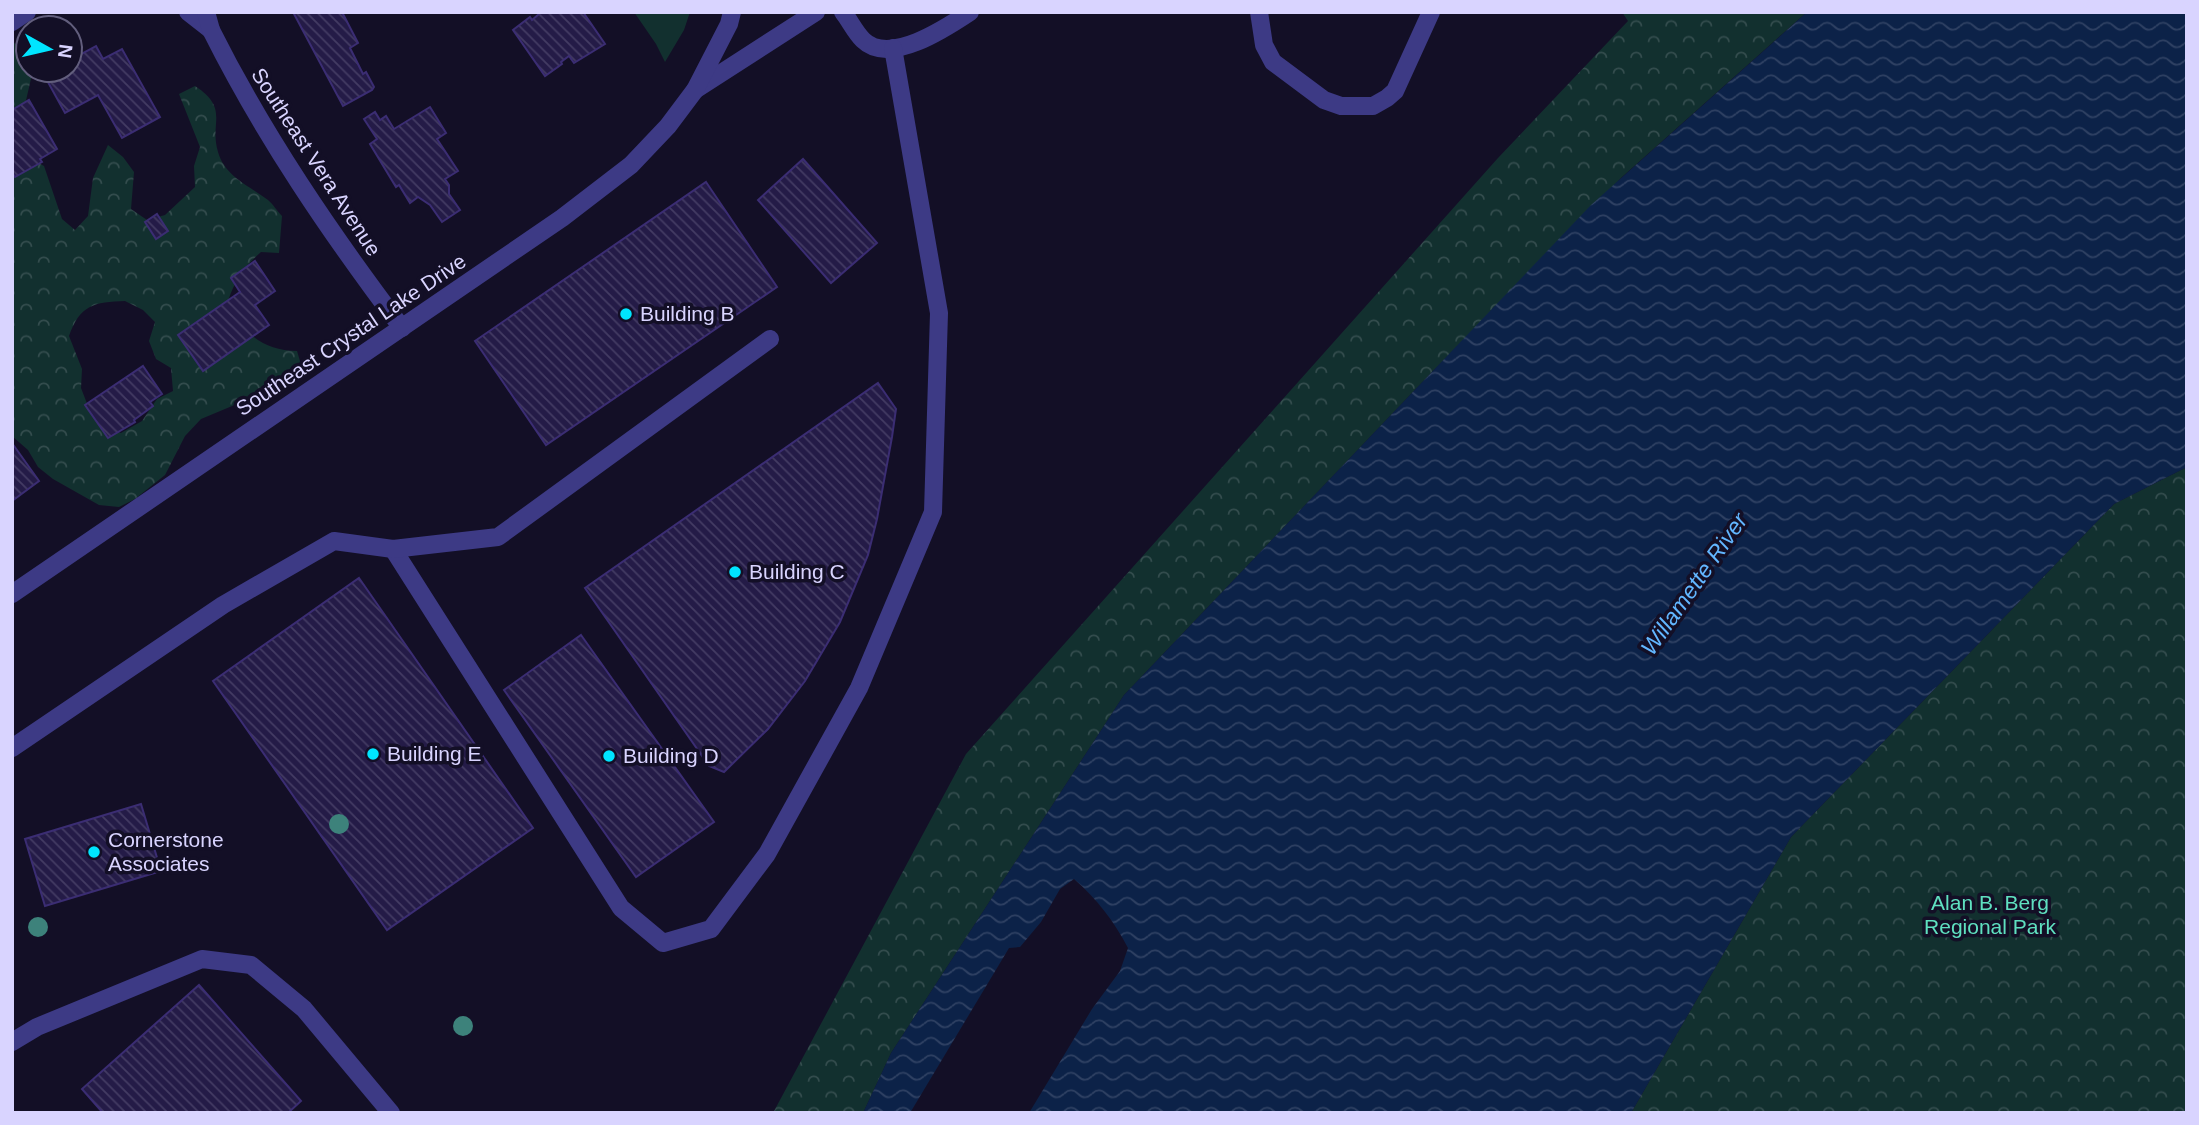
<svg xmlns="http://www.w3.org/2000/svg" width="2199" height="1125" font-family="Arial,sans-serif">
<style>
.green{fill:#12302f}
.forest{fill:url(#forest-crowns);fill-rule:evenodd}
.water{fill:url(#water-waves)}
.building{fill:url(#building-back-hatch);stroke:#3b2d73;stroke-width:2}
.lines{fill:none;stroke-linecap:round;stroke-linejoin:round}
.service{stroke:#3d3a85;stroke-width:18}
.minor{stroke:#3d3a85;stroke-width:18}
.tertiary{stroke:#3d3a85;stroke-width:18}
.tree{fill:#3d827b}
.poi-dot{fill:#00e5ff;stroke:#130f26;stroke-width:2.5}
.labels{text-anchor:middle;stroke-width:7;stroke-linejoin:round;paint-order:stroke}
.street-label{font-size:21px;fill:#d9d4ff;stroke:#130f26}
.poi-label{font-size:21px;fill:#d9d4ff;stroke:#130f26;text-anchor:start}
.park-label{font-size:21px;fill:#5fe0c0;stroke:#130f26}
.water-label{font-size:23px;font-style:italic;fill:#62b6ff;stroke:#130f26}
</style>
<defs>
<pattern id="forest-crowns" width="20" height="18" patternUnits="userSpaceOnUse" patternTransform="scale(1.75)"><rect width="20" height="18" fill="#12302f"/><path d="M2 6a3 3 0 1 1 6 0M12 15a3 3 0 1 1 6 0" fill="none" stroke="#344d4e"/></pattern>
<pattern id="water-waves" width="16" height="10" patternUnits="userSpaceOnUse" patternTransform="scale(1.75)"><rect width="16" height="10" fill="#0c2248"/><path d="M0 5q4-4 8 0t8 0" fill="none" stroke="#2f4163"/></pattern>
<pattern id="building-back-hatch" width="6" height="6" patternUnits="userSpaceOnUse" patternTransform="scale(1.75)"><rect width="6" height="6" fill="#241b47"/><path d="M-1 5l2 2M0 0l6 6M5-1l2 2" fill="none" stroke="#433b63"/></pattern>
</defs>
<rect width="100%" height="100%" fill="#130f26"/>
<polygon class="green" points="634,12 690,12 684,30 665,62 656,44"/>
<g class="forest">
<polygon points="1622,12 1807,12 1622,177 1431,373 1124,695 891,1053 863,1113 773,1113 966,754 1498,158 1628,21"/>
<polygon points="12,42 26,49 28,70 33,70 24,109 12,110"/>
<path d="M195 86C230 109 209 122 218 152 225 177 250 186 268 200 273 204 277 211 282 216L279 253 261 252C245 266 235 280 228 301 242 333 262 350 297 351L302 368 289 382 201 419 185 436 165 475 135 499 119 507 99 505 53 479 38 467 28 450 12 436V156L29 158 44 166 62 219 75 230 88 216 93 178 108 145 123 157 134 172 131 209 147 220 165 215 195 187 194 166 200 147 179 94ZM125 301 143 310 155 322 149 341 156 359 171 368 173 391 157 399 142 421 121 433 104 426 91 414 81 388 82 369 69 336C80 305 94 302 125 301Z"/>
<polygon points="2187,467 2187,1113 1631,1113 1791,837 2114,504"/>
</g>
<path class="water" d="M1807 12H2187V467L2114 504 1791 837 1631 1113H1029L1092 1009 1120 971 1128 948C1114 921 1097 899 1074 879L1060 889 1041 922 1020 947 1009 948 910 1113H863L891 1053 1124 695 1591 205Z"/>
<g class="building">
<polygon points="293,12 342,12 358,43 350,48 363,74 366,72 374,87 372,90 343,106"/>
<polygon points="538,12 583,12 605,44 574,63 569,56 561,62 562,64 545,76 513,30 530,17 532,20 539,14"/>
<polygon points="96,46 103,59 122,49 160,117 122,138 98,95 65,113 44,75 53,70 70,70 70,60"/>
<polygon points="29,100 57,149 40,159 42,162 15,177 12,172 12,110"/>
<polygon points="430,107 446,133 437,139 458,171 445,179 449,185 449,194 460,210 442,222 430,205 418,197 410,203 399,185 396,187 370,144 377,139 364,119 375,112 380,120 386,116 394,129"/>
<polygon points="803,159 877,243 831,283 758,200"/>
<polygon points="706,182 777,287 546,445 475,341"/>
<polygon points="157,214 168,231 156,239 145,222"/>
<polygon points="255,261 275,291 255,305 269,325 203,371 178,335 240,292 231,278"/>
<polygon points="143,366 162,394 150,402 153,406 134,420 135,422 108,438 85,405"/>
<polygon points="878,383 896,409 892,437 877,519 868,555 840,622 805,681 768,729 724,772 709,766 585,588"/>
<polygon points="12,443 39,481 12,501"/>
<polygon points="359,578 533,828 387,930 213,681"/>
<polygon points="581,635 714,822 636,877 504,690"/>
<polygon points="141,804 161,871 45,906 25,839"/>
<polygon points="199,985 301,1101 288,1113 103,1113 82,1089"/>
</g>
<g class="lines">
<g class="service">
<path d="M843 12C850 21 855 32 863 40 889 66 946 28 970 12"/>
<polyline points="1259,12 1264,45 1273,62 1324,100 1341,106 1373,106 1387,98 1395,91 1431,12"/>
<polyline points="695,90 816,12"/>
<polyline points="393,549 621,908 663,943 711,929 767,854 859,688 933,512 939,313 893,48"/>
<polyline points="12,748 223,605 334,541 393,549 498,537 770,339"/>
<polyline points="12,1042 37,1027 202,959 251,965 304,1009 391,1113"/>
</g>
<g class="minor">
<polyline points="188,12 211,30"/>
<path d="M206 12 211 30C264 136 331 234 402 328"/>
<polyline points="12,22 27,12"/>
</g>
<polyline class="tertiary" points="12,594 562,218 631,165 668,126 695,90 729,24 732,12"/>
</g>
<g class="tree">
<circle cx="339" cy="824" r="10"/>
<circle cx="38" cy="927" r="10"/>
<circle cx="463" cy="1026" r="10"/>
</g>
<g class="poi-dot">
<circle cx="626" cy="314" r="7"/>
<circle cx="735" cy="572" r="7"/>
<circle cx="373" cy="754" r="7"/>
<circle cx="609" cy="756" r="7"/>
<circle cx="94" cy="852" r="7"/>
</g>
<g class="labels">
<g class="street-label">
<text transform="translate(316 162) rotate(57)" y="7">Southeast Vera Avenue</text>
<text transform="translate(351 335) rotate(-34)" y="7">Southeast Crystal Lake Drive</text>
</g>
<g class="poi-label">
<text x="640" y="321">Building B</text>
<text x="749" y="579">Building C</text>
<text x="387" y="761">Building E</text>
<text x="623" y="763">Building D</text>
<text x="108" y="847">Cornerstone<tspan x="108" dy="24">Associates</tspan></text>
</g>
<g class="park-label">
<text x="1990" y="910">Alan B. Berg<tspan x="1990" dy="24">Regional Park</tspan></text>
</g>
<g class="water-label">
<text transform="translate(1694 584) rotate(-55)" y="8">Willamette River</text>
</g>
</g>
<rect width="2199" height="1125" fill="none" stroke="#d9d4ff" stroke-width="28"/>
<g transform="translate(49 49) rotate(98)"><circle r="33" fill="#130f26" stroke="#625e7d" stroke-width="2"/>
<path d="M0-5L12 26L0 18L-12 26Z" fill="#00e5ff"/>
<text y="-10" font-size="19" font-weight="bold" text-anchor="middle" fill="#d9d4ff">N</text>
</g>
</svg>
